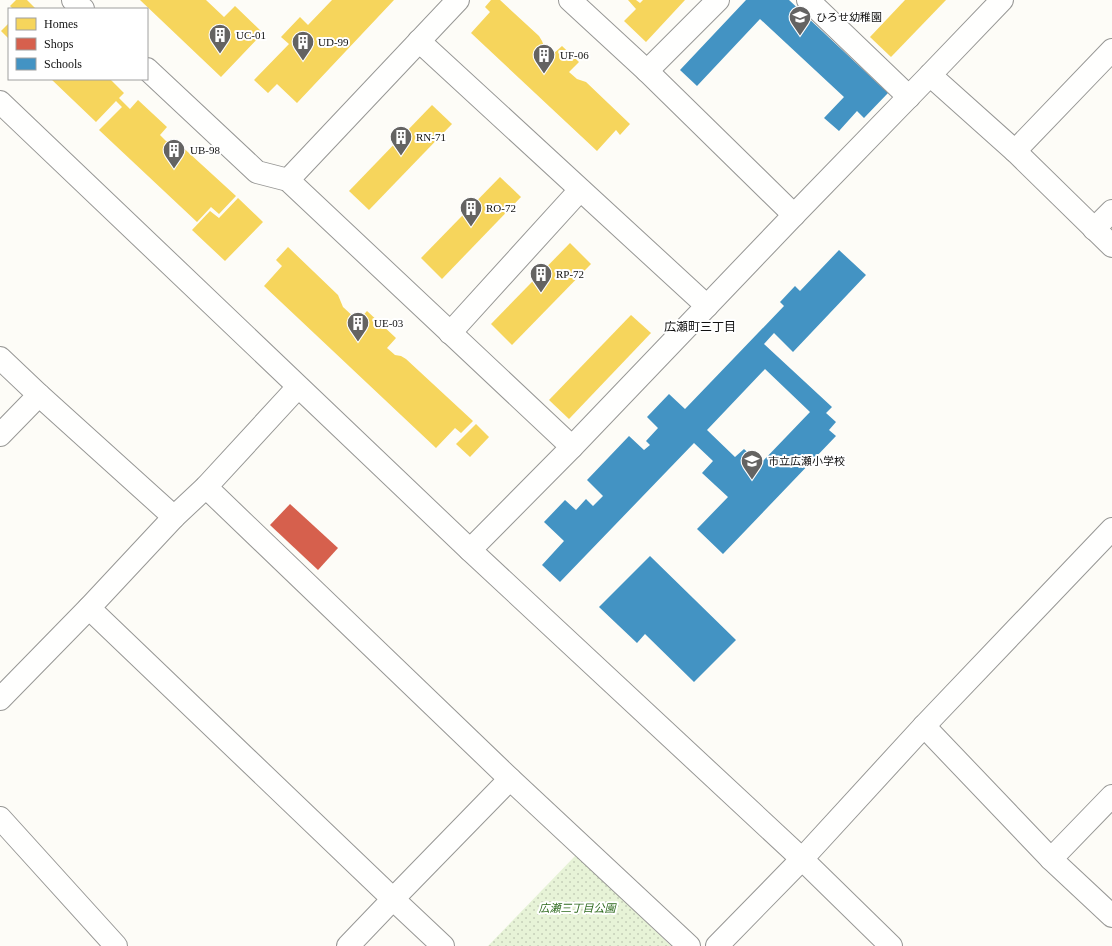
<svg xmlns="http://www.w3.org/2000/svg" width="1112" height="946" font-family="'Times New Roman','Noto Sans JP',serif">
<style>
.park{fill:url(#park-dots)}
.homes{fill:#f6d55c}
.shops{fill:#d6604d}
.schools{fill:#4393c3;fill-rule:evenodd}
.lines{fill:none;stroke-linecap:round;stroke-linejoin:round}
.minor-casing{stroke:#979795;stroke-width:24}
.minor{stroke:#fffffe;stroke-width:22}
.labels{text-anchor:middle;stroke-width:4;stroke-linejoin:round;paint-order:stroke}
.poi-label{font-size:11px;fill:#111;stroke:#fff;text-anchor:start}
.park-label{font-size:11px;font-style:italic;fill:#2f6b1f;stroke:#fff}
.neighbourhood-label{font-size:12px;fill:#111;stroke:#fff}
</style>
<defs>
<pattern id="park-dots" width="8" height="8" patternUnits="userSpaceOnUse"><rect width="8" height="8" fill="#e7f3d7"/><path d="M2 2h.1M6 6h.1" fill="none" stroke="#c5cfb8" stroke-width="1.8" stroke-linecap="round"/></pattern>
</defs>
<rect width="100%" height="100%" fill="#fdfcf7"/>
<polygon class="park" points="576,855 671,946 488,946"/>
<g class="homes">
<polygon points="16,0 27,0 36,9 13,9 10,6"/>
<polygon points="140,0 206,0 224,17 235,6 263,33 221,77"/>
<polygon points="332,0 394,0 297,103 277,84 268,93 254,80 289,44 281,37 300,17 308,25"/>
<polygon points="491,0 500,0 539,36 542,41 545,49 552,55 562,46 579,62 569,72 577,79 586,82 630,124 620,135 616,130 597,151 471,33 490,12 485,7"/>
<polygon points="628,0 636,0 640,3 643,0 685,0 646,42 624,21 636,9"/>
<polygon points="905,0 946,0 891,57 870,37"/>
<polygon points="9,23 9,39 1,31"/>
<polygon points="51,79 110,79 124,93 119,98 130,109 138,100 167,127 160,135 166,141 175,141 178,143 236,196 219,214 211,207 197,222 99,130 122,107 116,101 96,122"/>
<polygon points="432,105 452,124 369,210 349,191"/>
<polygon points="500,177 521,197 442,279 421,258"/>
<polygon points="238,198 263,222 225,261 192,230 210,211 219,218"/>
<polygon points="570,243 591,264 512,345 491,324"/>
<polygon points="288,247 338,295 343,307 358,321 367,311 396,338 387,348 395,355 401,356 406,359 473,421 461,433 455,428 436,448 264,286 282,266 276,260"/>
<polygon points="631,315 651,333 569,419 549,400"/>
<polygon points="476,424 489,437 470,457 456,444"/>
</g>
<polygon class="shops" points="290,504 338,548 318,570 270,525"/>
<g class="schools">
<polygon points="746,0 789,0 888,93 864,118 857,111 839,131 824,118 844,97 760,19 697,86 680,70"/>
<path d="M839 250 866 275 793 352 774 333 764 344 832 407 826 413 836 422 829 430 836 436 723 554 697 529 728 497 702 473 713 461 694 443 560 582 542 565 564 541 544 522 565 500 576 510 586 499 593 506 603 496 587 480 629 436 644 450 650 445 646 441 658 428 647 417 669 394 685 409 784 306 780 302 795 286 800 291ZM765 369 810 412 760 464 744 449 735 457 707 430Z"/>
<polygon points="650,556 736,640 694,682 645,634 637,643 599,607"/>
</g>
<g class="lines">
<g class="minor-casing">
<g id="minor">
<polyline points="73,0 83,9"/>
<polyline points="570,0 647,71 794,215"/>
<polyline points="808,0 909,97"/>
<polyline points="419,41 707,306"/>
<polyline points="147,69 257,172 288,180 572,447"/>
<polyline points="647,71 718,0"/>
<polyline points="930,75 1015,151 1112,246"/>
<polyline points="0,102 470,550 802,859 891,946"/>
<polyline points="1015,151 1112,50"/>
<polyline points="288,180 458,0"/>
<polyline points="1094,229 1112,211"/>
<polyline points="450,333 580,190"/>
<polyline points="0,358 39,395 174,517"/>
<polyline points="0,435 39,395"/>
<polyline points="206,487 510,779 689,946"/>
<polyline points="470,550 572,447 794,215 930,75 1002,0"/>
<polyline points="89,608 393,899 443,946"/>
<polyline points="0,699 89,608 174,517 206,487 298,387"/>
<polyline points="924,726 1051,859 1112,916"/>
<polyline points="0,818 116,946"/>
<polyline points="1051,859 1112,796"/>
<polyline points="348,946 393,899 510,779"/>
<polyline points="717,946 802,859 924,726 1112,529"/>
</g>
</g>
<use href="#minor" class="minor"/>
</g>
<defs>
<g id="school-pin" transform="scale(1.15)"><path d="M0 17L-7.5 6A9.5 9.5 0 1 1 7.5 6Z" fill="#646362" stroke="#fff"/><path d="M0-5L7-2L0 1L-7-2ZM-4 1L0 2.5L4 1V4Q0 6-4 4Z" fill="#fff"/></g>
<g id="building-pin" transform="scale(1.15)"><path d="M0 17L-7.5 6A9.5 9.5 0 1 1 7.5 6Z" fill="#646362" stroke="#fff"/><path d="M-4-6H4V6H1V3H-1V6H-4ZM-2.5-4.3h1.7v1.8h-1.7ZM.8-4.3h1.7v1.8H.8ZM-2.5-1h1.7V.8h-1.7ZM.8-1h1.7V.8H.8Z" fill="#fff"/></g>
</defs>
<g fill-rule="evenodd">
<use href="#school-pin" x="800" y="17"/>
<use href="#building-pin" x="220" y="35"/>
<use href="#building-pin" x="303" y="42"/>
<use href="#building-pin" x="544" y="55"/>
<use href="#building-pin" x="401" y="137"/>
<use href="#building-pin" x="174" y="150"/>
<use href="#building-pin" x="471" y="208"/>
<use href="#building-pin" x="541" y="274"/>
<use href="#building-pin" x="358" y="323"/>
<use href="#school-pin" x="752" y="461"/>
</g>
<g class="labels">
<g class="poi-label">
<text x="816" y="21">ひろせ幼稚園</text>
<text x="236" y="39">UC-01</text>
<text x="318" y="46">UD-99</text>
<text x="560" y="59">UF-06</text>
<text x="416" y="141">RN-71</text>
<text x="190" y="154">UB-98</text>
<text x="486" y="212">RO-72</text>
<text x="556" y="278">RP-72</text>
<text x="374" y="327">UE-03</text>
<text x="768" y="465">市立広瀬小学校</text>
</g>
<g class="park-label">
<text x="577" y="912">広瀬三丁目公園</text>
</g>
<g class="neighbourhood-label">
<text x="700" y="331">広瀬町三丁目</text>
</g>
</g>
<rect x="8" y="8" width="140" height="72" fill="#ffffff" stroke="#a0a0a0"/>
<rect x="16" y="18" width="20" height="12" fill="#f6d55c" stroke="#a0a0a0"/>
<text x="44" y="28" font-size="12" fill="#111111">Homes</text>
<rect x="16" y="38" width="20" height="12" fill="#d6604d" stroke="#a0a0a0"/>
<text x="44" y="48" font-size="12" fill="#111111">Shops</text>
<rect x="16" y="58" width="20" height="12" fill="#4393c3" stroke="#a0a0a0"/>
<text x="44" y="68" font-size="12" fill="#111111">Schools</text>
</svg>
